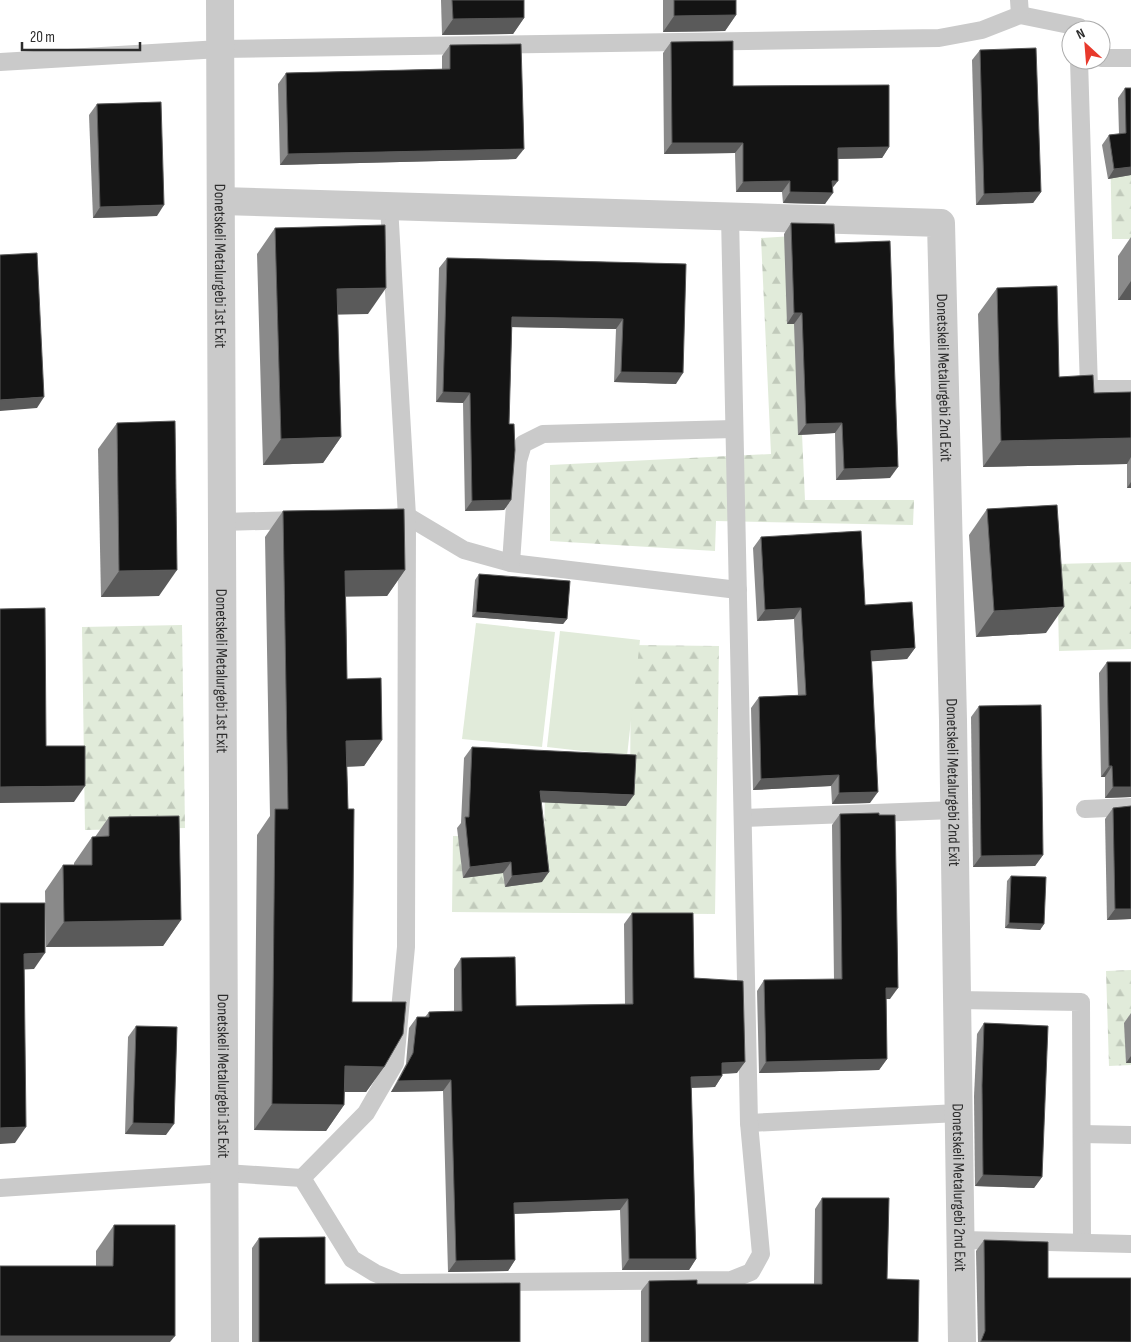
<svg xmlns="http://www.w3.org/2000/svg" width="1131" height="1342" font-family="'Sofia Sans Condensed',sans-serif">
<style>
.forest{fill:url(#forest-firs)}
.pitch{fill:#e1ebda}
.lines{fill:none;stroke-linecap:round;stroke-linejoin:round}
.service{stroke:#cacaca;stroke-width:18}
.minor{stroke:#cacaca;stroke-width:28}
.wall{fill:#8a8a8a}
.shaded-wall{fill:#5a5a5a}
.building{fill:#141414;stroke:#5a5a5a}
.labels{text-anchor:middle;stroke-width:5;stroke-linejoin:round;paint-order:stroke}
.street-label{font-size:16px;fill:#2d2d2d;stroke:#fff}
</style>
<defs>
<pattern id="forest-firs" width="22" height="20" patternUnits="userSpaceOnUse" patternTransform="scale(1.25)"><rect width="22" height="20" fill="#e1ebda"/><path d="M5 1l3.5 6h-7zM16 11l3.5 6h-7z" fill="#c1cabb"/></pattern>
</defs>
<rect width="100%" height="100%" fill="#fff"/>
<g class="forest">
<polygon points="1110,145 1131,145 1131,239 1112,239"/>
<polygon points="793,236 805,500 914,500 913,525 716,521 715,551 550,541 550,465 771,454 761,238"/>
<polygon points="1131,562 1131,649 1059,651 1057,564"/>
<polygon points="182,625 185,828 85,830 82,627"/>
<polygon points="631,645 719,646 715,914 452,912 453,836 544,837 545,795 630,796"/>
<polygon points="1131,970 1131,1065 1109,1066 1106,971"/>
</g>
<g class="pitch">
<polygon points="476,623 555,632 542,747 462,739"/>
<polygon points="560,631 640,640 627,756 547,747"/>
</g>
<g class="lines">
<g class="service">
<polyline points="1020,15 1079,27 1079,30"/>
<polyline points="1101,58 1131,58"/>
<polyline points="1079,60 1089,389 1131,389"/>
<polyline points="0,62 220,49 939,38 982,30 1020,15 1019,0"/>
<polyline points="398,517 407,516 464,550 511,563 738,590"/>
<polyline points="222,522 299,520"/>
<polyline points="511,563 518,461 523,444 543,434 734,429"/>
<polyline points="1085,809 1131,807"/>
<polyline points="743,818 954,810"/>
<polyline points="957,1000 1081,1002 1082,1242"/>
<polyline points="749,1123 959,1113"/>
<polyline points="1082,1134 1131,1135"/>
<polyline points="302,1178 366,1113 395,1063 406,947 407,516 389,206"/>
<polyline points="0,1188 225,1173 302,1178 352,1259 375,1273 399,1283 731,1280 751,1272 761,1254 749,1123 730,216"/>
<polyline points="961,1240 1131,1244"/>
</g>
<g class="minor">
<path id="s1" d="M220 0 225 1342"/>
<path id="s2" d="M221 201 941 223 953 720 962 1342"/>
</g>
</g>
<g class="wall">
<polygon points="441,0 524,0 524,18 513,34 442,35"/>
<polygon points="663,0 736,0 736,15 725,31 663,32"/>
<polygon points="671,42 733,86 889,147 882,158 838,159 832,188 825,204 783,203 782,192 736,192 735,153 664,154 663,53"/>
<polygon points="450,45 516,159 280,165 278,84 286,73 442,69 442,56"/>
<polygon points="980,50 1041,192 1033,203 976,205 972,60"/>
<polygon points="1125,88 1131,88 1131,175 1108,179 1102,145 1109,135 1119,134 1118,98"/>
<polygon points="97,104 157,216 93,218 89,115"/>
<polygon points="791,223 835,243 890,478 836,480 835,433 798,435 794,324 787,324 784,234"/>
<polygon points="275,228 368,314 337,314 341,437 323,463 263,465 257,254"/>
<polygon points="1131,237 1131,300 1118,300 1118,256"/>
<polygon points="447,258 686,264 676,384 614,382 616,329 512,327 509,424 511,500 504,510 465,511 463,403 436,402 439,268"/>
<polygon points="997,288 1059,377 1094,393 1131,392 1131,488 1127,488 1127,464 983,467 978,314"/>
<polygon points="117,423 159,596 101,597 98,449"/>
<polygon points="987,509 1046,633 976,637 969,535"/>
<polygon points="283,511 405,570 387,596 346,596 347,679 382,740 364,766 347,767 352,1002 384,1067 366,1092 344,1092 344,1105 326,1131 254,1130 257,835 270,816 265,537"/>
<polygon points="761,537 865,605 915,648 907,659 871,661 870,803 832,804 831,786 753,790 751,708 759,697 798,695 794,619 757,621 753,548"/>
<polygon points="479,574 567,619 563,624 472,617 475,580"/>
<polygon points="1107,662 1131,797 1105,798 1105,777 1101,777 1099,673"/>
<polygon points="979,706 1043,855 1035,866 973,867 971,717"/>
<polygon points="472,747 626,806 542,802 542,882 505,887 503,873 463,878 457,828 461,823 464,758"/>
<polygon points="1131,806 1131,919 1107,920 1105,819 1113,808"/>
<polygon points="840,814 890,999 886,999 887,1059 879,1070 759,1073 757,991 764,980 834,980 832,825"/>
<polygon points="109,817 181,920 163,946 46,947 45,891 63,865 74,865 74,863 92,837 95,837"/>
<polygon points="1011,876 1044,924 1040,930 1005,928 1007,881"/>
<polygon points="632,913 694,978 737,1073 722,1074 722,1076 715,1087 691,1088 696,1259 689,1270 622,1270 620,1210 514,1214 515,1260 508,1271 448,1272 443,1091 391,1092 406,1064 409,1028 417,1017 425,1017 429,1012 454,1011 454,969 461,958 516,1006 625,1004 624,924"/>
<polygon points="1131,1013 1131,1063 1126,1063 1124,1023"/>
<polygon points="984,1023 1042,1177 1034,1188 975,1186 974,1096 977,1034"/>
<polygon points="136,1026 166,1135 125,1134 128,1037"/>
<polygon points="822,1198 887,1279 918,1342 641,1342 641,1291 649,1281 697,1284 814,1284 815,1209"/>
<polygon points="114,1225 170,1342 96,1266 96,1251"/>
<polygon points="259,1238 325,1284 520,1342 252,1342 252,1248"/>
<polygon points="984,1240 1048,1278 1131,1342 978,1342 976,1251"/>
</g>
<g class="shaded-wall">
<polygon points="736,15 725,31 663,32 674,16"/>
<polygon points="524,18 513,34 442,35 453,19"/>
<polygon points="672,143 743,143 735,153 664,154"/>
<polygon points="889,147 882,158 830,159 838,148"/>
<polygon points="524,149 516,159 280,165 288,154"/>
<polygon points="1131,167 1131,175 1108,179 1114,169"/>
<polygon points="790,181 782,192 736,192 743,182"/>
<polygon points="832,181 838,181 830,191"/>
<polygon points="790,192 833,193 825,204 783,203"/>
<polygon points="1041,192 1033,203 976,205 984,194"/>
<polygon points="164,205 157,216 93,218 100,207"/>
<polygon points="1131,281 1131,300 1118,300"/>
<polygon points="386,288 368,314 319,315 337,289"/>
<polygon points="794,313 802,313 794,324 787,324"/>
<polygon points="512,317 623,319 616,329 505,327"/>
<polygon points="621,372 683,373 676,384 614,382"/>
<polygon points="443,392 470,393 463,403 436,402"/>
<polygon points="44,397 37,408 0,411 0,400"/>
<polygon points="842,423 835,433 798,435 806,424"/>
<polygon points="341,437 323,463 263,465 281,439"/>
<polygon points="1131,438 1131,457 1127,464 983,467 1001,441"/>
<polygon points="898,467 890,478 836,480 844,469"/>
<polygon points="1131,482 1131,488 1127,488"/>
<polygon points="511,500 504,510 465,511 472,501"/>
<polygon points="177,570 159,596 101,597 119,571"/>
<polygon points="405,570 387,596 327,597 345,571"/>
<polygon points="1064,607 1046,633 976,637 994,611"/>
<polygon points="801,608 794,619 757,621 765,610"/>
<polygon points="476,612 567,619 563,624 472,617"/>
<polygon points="915,648 907,659 863,662 871,651"/>
<polygon points="382,740 364,766 328,767 346,741"/>
<polygon points="1109,766 1112,766 1105,777 1101,777"/>
<polygon points="839,775 831,786 753,790 761,779"/>
<polygon points="85,786 74,802 0,803 0,787"/>
<polygon points="1113,787 1131,787 1131,797 1105,798"/>
<polygon points="540,791 634,795 626,806 533,802"/>
<polygon points="878,792 870,803 832,804 839,793"/>
<polygon points="1043,855 1035,866 973,867 981,856"/>
<polygon points="511,862 503,873 463,878 470,867"/>
<polygon points="549,872 542,882 505,887 512,876"/>
<polygon points="1115,909 1131,909 1131,919 1107,920"/>
<polygon points="181,920 163,946 46,947 64,922"/>
<polygon points="1009,923 1044,924 1040,930 1005,928"/>
<polygon points="45,953 34,969 13,970 24,954"/>
<polygon points="886,988 898,988 890,999 879,999"/>
<polygon points="1131,1056 1131,1063 1126,1063"/>
<polygon points="887,1059 879,1070 759,1073 766,1062"/>
<polygon points="745,1062 737,1073 714,1074 722,1063"/>
<polygon points="345,1066 384,1067 366,1092 326,1092"/>
<polygon points="722,1076 715,1087 683,1088 691,1077"/>
<polygon points="451,1080 443,1091 391,1092 398,1081"/>
<polygon points="272,1104 344,1105 326,1131 254,1130"/>
<polygon points="133,1123 174,1124 166,1135 125,1134"/>
<polygon points="26,1127 15,1143 0,1144 0,1128"/>
<polygon points="983,1175 1042,1177 1034,1188 975,1186"/>
<polygon points="628,1199 620,1210 506,1214 514,1203"/>
<polygon points="629,1259 696,1259 689,1270 622,1270"/>
<polygon points="515,1260 508,1271 448,1272 456,1261"/>
<polygon points="0,1336 175,1336 170,1342 0,1342"/>
<polygon points="981,1341 1131,1342 980,1342"/>
</g>
<g class="building">
<polygon points="452,0 524,0 524,18 453,19"/>
<polygon points="674,0 736,0 736,15 674,16"/>
<polygon points="733,41 733,86 889,85 889,147 838,148 838,181 832,181 833,193 790,192 790,181 743,182 743,143 672,143 671,42"/>
<polygon points="521,44 524,149 288,154 286,73 450,69 450,45"/>
<polygon points="1036,48 1041,192 984,194 980,50"/>
<polygon points="1125,88 1131,88 1131,167 1114,169 1109,135 1126,133"/>
<polygon points="161,102 164,205 100,207 97,104"/>
<polygon points="791,223 834,224 835,243 890,241 898,467 844,469 842,423 806,424 802,313 794,313"/>
<polygon points="385,225 386,288 337,289 341,437 281,439 275,228"/>
<polygon points="37,253 44,397 0,400 0,255"/>
<polygon points="447,258 686,264 683,373 621,372 623,319 512,317 509,424 514,424 515,450 511,500 472,501 470,393 443,392"/>
<polygon points="1057,286 1059,377 1093,375 1094,393 1131,392 1131,438 1001,441 997,288"/>
<polygon points="175,421 177,570 119,571 117,423"/>
<polygon points="1057,505 1064,607 994,611 987,509"/>
<polygon points="404,509 405,570 345,571 347,679 381,678 382,740 346,741 348,809 354,809 352,1002 406,1002 403,1034 384,1067 345,1066 344,1105 272,1104 275,809 288,809 283,511"/>
<polygon points="861,531 865,605 912,602 915,648 871,651 878,792 839,793 839,775 761,779 759,697 806,695 801,608 765,610 761,537"/>
<polygon points="479,574 570,581 567,619 476,612"/>
<polygon points="45,608 46,746 85,746 85,786 0,787 0,609"/>
<polygon points="1107,662 1131,662 1131,787 1113,787 1112,766 1109,766"/>
<polygon points="1041,705 1043,855 981,856 979,706"/>
<polygon points="472,747 636,755 634,795 540,791 549,872 512,876 511,862 470,867 465,817 469,817"/>
<polygon points="1131,806 1131,909 1115,909 1113,808"/>
<polygon points="879,813 879,815 895,815 898,988 886,988 887,1059 766,1062 764,980 842,979 840,814"/>
<polygon points="179,816 181,920 64,922 63,865 92,865 92,837 109,836 109,817"/>
<polygon points="1011,876 1046,877 1044,924 1009,923"/>
<polygon points="0,903 45,903 45,953 24,954 26,1127 0,1128"/>
<polygon points="632,913 693,913 694,978 743,981 745,1062 722,1063 722,1076 691,1077 696,1259 629,1259 628,1199 514,1203 515,1260 456,1261 451,1080 398,1081 413,1053 417,1017 429,1017 429,1012 462,1011 461,958 515,957 516,1006 633,1004"/>
<polygon points="984,1023 1048,1026 1042,1177 983,1175 982,1085"/>
<polygon points="136,1026 177,1027 174,1124 133,1123"/>
<polygon points="822,1198 889,1198 887,1279 919,1280 918,1342 649,1342 649,1281 697,1280 697,1284 822,1284"/>
<polygon points="114,1225 175,1225 175,1336 0,1336 0,1266 113,1266"/>
<polygon points="325,1237 325,1284 520,1283 520,1342 259,1342 259,1238"/>
<polygon points="984,1240 1048,1242 1048,1278 1131,1278 1131,1342 981,1341 985,1331"/>
</g>
<g class="labels">
<g class="street-label">
<text dy="6" stroke="none"><textPath href="#s1" startOffset="266">Donetskeli Metalurgebi 1st Exit</textPath></text>
<text dy="6" stroke="none"><textPath href="#s2" startOffset="875">Donetskeli Metalurgebi 2nd Exit</textPath></text>
<text dy="6" stroke="none"><textPath href="#s1" startOffset="671">Donetskeli Metalurgebi 1st Exit</textPath></text>
<text dy="6" stroke="none"><textPath href="#s2" startOffset="1280">Donetskeli Metalurgebi 2nd Exit</textPath></text>
<text dy="6" stroke="none"><textPath href="#s1" startOffset="1076">Donetskeli Metalurgebi 1st Exit</textPath></text>
<text dy="6" stroke="none"><textPath href="#s2" startOffset="1685">Donetskeli Metalurgebi 2nd Exit</textPath></text>
</g>
</g>
<g transform="translate(1086 45) rotate(334)"><circle r="24" fill="#ffffff" stroke="#ababab"/>
<path d="M0-4L9 19L0 12L-9 19Z" fill="#e8392c"/>
<text y="-8" font-size="14" font-weight="bold" text-anchor="middle" fill="#2d2d2d">N</text>
</g>
<path d="M22 42v8h118v-8" fill="none" stroke="#2d2d2d" stroke-width="2.5"/>
<text x="30" y="42" font-size="15" fill="#2d2d2d" stroke="#ffffff" stroke-width="4" paint-order="stroke">20 m</text>
</svg>
